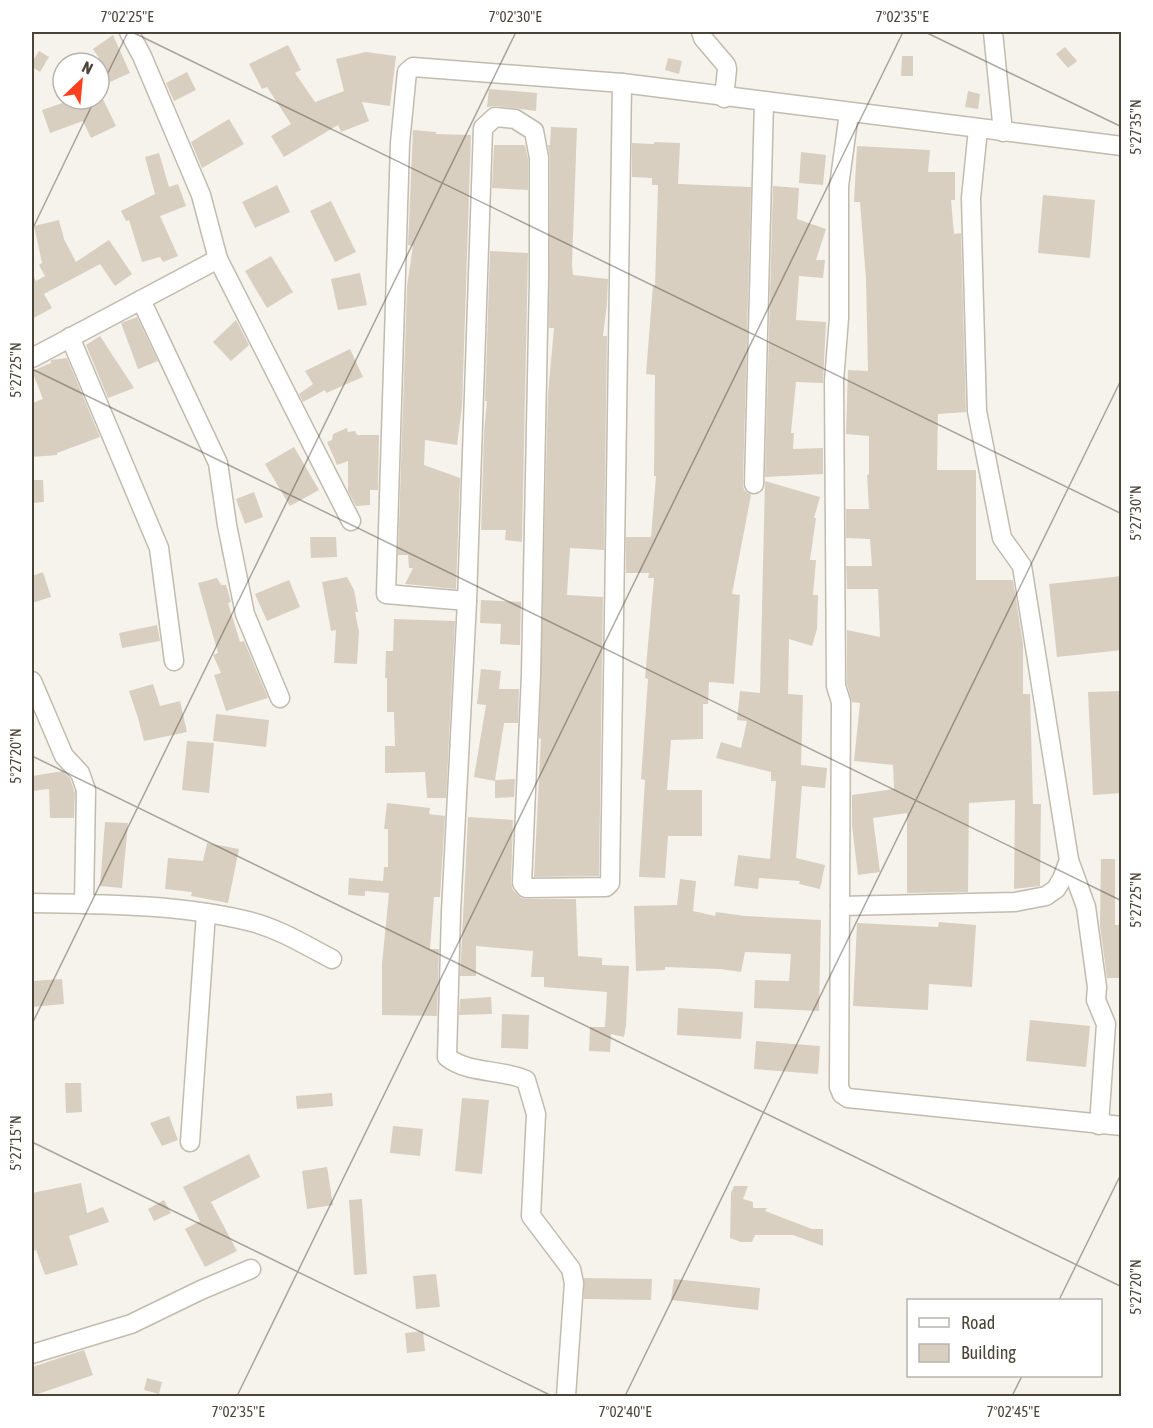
<svg xmlns="http://www.w3.org/2000/svg" width="1153" height="1428" font-family="'Asap Condensed',sans-serif">
<style>
.building{fill:#d8cfc1}
.lines{fill:none;stroke-linecap:round;stroke-linejoin:round}
.minor-casing{stroke:#c2bbae;stroke-width:21}
.minor{stroke:#fff;stroke-width:18}
.ticks{fill:none;stroke:#4b4439;stroke-width:1.5;stroke-opacity:0.45}
.neatline{fill:none;stroke:#4b4439;stroke-width:2}
.ticks-label{font-size:15px;text-anchor:middle;fill:#4b4439}
</style>
<rect width="100%" height="100%" fill="#f6f3ec"/>
<g class="building">
<polygon points="113,35 130,73 99,87 99,58 93,49"/>
<polygon points="288,45 301,70 295,73 315,102 344,91 336,59 366,52 396,56 390,106 362,102 369,121 341,132 338,125 284,157 271,136 291,124 267,87 262,89 249,64"/>
<polygon points="1065,47 1077,61 1068,68 1056,54"/>
<polygon points="39,51 49,57 40,72 32,67 32,62"/>
<polygon points="902,56 913,56 913,76 901,76"/>
<polygon points="668,58 682,61 679,74 665,70"/>
<polygon points="187,72 196,90 174,101 166,83"/>
<polygon points="489,89 537,93 536,111 496,106 487,107"/>
<polygon points="968,91 980,94 978,109 965,107"/>
<polygon points="74,99 103,99 116,126 91,138 83,121 50,133 42,110"/>
<polygon points="229,119 244,144 202,168 191,142"/>
<polygon points="551,127 577,128 572,264 573,275 608,279 607,303 603,336 607,336 604,550 570,548 567,595 603,597 599,876 534,877 541,739 539,738 548,394 554,328 549,328 550,158 548,145 550,145"/>
<polygon points="413,130 436,132 436,134 471,135 462,407 457,445 425,440 424,465 460,478 456,589 405,584 413,568 409,568 408,555 398,555 407,286 413,246 408,245"/>
<polygon points="654,142 680,143 678,184 751,187 743,484 744,490 751,495 732,594 740,595 734,684 709,682 708,704 703,704 703,739 671,740 667,790 702,790 702,836 668,836 665,878 639,877 645,780 641,779 648,679 645,678 654,578 648,578 649,573 626,573 626,537 651,537 656,476 654,476 655,375 646,374 653,285 655,285 658,185 652,185 652,178 632,177 632,143 654,144"/>
<polygon points="494,145 525,145 528,159 528,190 492,188"/>
<polygon points="857,146 930,150 928,172 955,172 955,200 951,200 954,234 961,233 966,412 938,414 937,470 976,470 976,580 1013,580 1023,644 1023,694 1030,694 1033,804 1041,804 1040,886 1014,889 1015,800 969,803 968,892 907,893 907,813 873,818 880,872 858,875 852,826 852,795 894,789 893,765 854,761 860,703 852,702 847,684 847,630 880,637 878,589 847,589 846,566 872,566 870,539 846,538 846,509 869,509 867,475 869,474 869,436 846,434 848,370 868,371 866,279 860,202 854,202"/>
<polygon points="801,152 826,155 823,185 799,183"/>
<polygon points="159,153 169,187 178,184 186,206 160,216 178,256 163,262 160,257 142,262 129,220 126,221 121,211 155,194 145,157"/>
<polygon points="277,185 290,212 255,228 242,202"/>
<polygon points="773,186 799,188 797,219 826,229 816,260 825,260 823,278 799,276 796,320 826,322 823,383 796,382 791,433 794,433 793,449 823,448 823,474 765,477"/>
<polygon points="1043,195 1095,200 1090,258 1038,253"/>
<polygon points="331,201 356,252 335,262 310,211"/>
<polygon points="59,220 64,239 76,262 109,240 132,274 115,286 100,264 44,294 52,308 32,319 32,273 36,281 45,276 39,265 42,263 34,226"/>
<polygon points="490,251 528,253 522,542 505,540 506,530 481,530 484,432 487,401 485,401"/>
<polygon points="271,256 293,292 267,308 245,271"/>
<polygon points="360,273 367,305 338,310 331,279"/>
<polygon points="137,317 158,361 138,369 121,323"/>
<polygon points="236,320 249,345 231,361 213,342"/>
<polygon points="100,336 134,388 108,398 86,345"/>
<polygon points="350,349 363,377 326,393 325,390 303,402 299,394 313,384 305,371"/>
<polygon points="67,358 100,437 57,453 57,455 32,457 32,403 43,399 32,371 51,363 51,360"/>
<polygon points="347,428 348,432 355,431 357,435 379,435 378,490 370,490 370,505 356,506 348,491 348,461 337,465 327,442 332,440 333,434"/>
<polygon points="294,447 319,490 290,506 265,464"/>
<polygon points="32,480 43,480 44,502 32,503"/>
<polygon points="765,481 820,497 814,518 816,518 810,560 816,560 813,595 818,595 817,629 812,646 789,639 788,694 803,695 801,765 827,768 825,788 802,786 796,858 825,865 820,889 799,884 800,881 759,878 758,889 734,886 738,855 770,859 776,781 771,781 771,772 716,758 721,742 741,748 747,721 737,720 740,691 760,693"/>
<polygon points="254,492 263,517 245,524 236,499"/>
<polygon points="310,537 336,537 337,557 311,558"/>
<polygon points="43,572 51,597 32,603 32,576"/>
<polygon points="1122,576 1122,650 1057,657 1049,584"/>
<polygon points="347,577 354,590 358,612 355,612 359,632 357,664 334,663 336,630 331,631 322,582"/>
<polygon points="217,578 221,585 226,585 231,602 228,603 240,642 244,641 268,698 226,711 214,675 221,673 213,655 218,653 198,583"/>
<polygon points="289,580 300,607 267,621 255,594"/>
<polygon points="481,600 521,602 520,645 500,644 501,624 480,623"/>
<polygon points="394,619 455,621 446,798 427,798 425,772 385,773 385,746 395,746 394,712 387,712 387,678 385,678 386,651 393,651"/>
<polygon points="157,625 160,641 122,648 119,633"/>
<polygon points="481,669 501,671 499,689 519,689 518,723 504,723 495,780 515,779 514,797 495,798 495,781 474,777 486,705 477,704"/>
<polygon points="153,684 160,706 180,701 187,732 144,741 138,718 129,691"/>
<polygon points="1122,691 1122,793 1093,795 1088,692"/>
<polygon points="216,714 269,720 266,747 213,741"/>
<polygon points="187,741 214,743 209,793 182,790"/>
<polygon points="63,771 70,779 75,793 74,818 50,818 49,789 32,791 32,776"/>
<polygon points="387,803 430,808 429,814 445,816 440,897 434,897 430,949 439,949 437,1016 382,1015 382,964 389,893 365,891 365,896 348,895 349,878 383,881 384,867 388,867 388,829 384,829"/>
<polygon points="468,817 513,820 511,883 513,890 521,898 526,899 576,899 578,956 602,958 602,965 629,966 626,1026 624,1037 611,1034 610,1052 589,1051 590,1027 605,1027 607,992 544,987 544,977 531,977 533,951 476,946 476,976 460,976"/>
<polygon points="105,822 128,823 122,888 100,886"/>
<polygon points="207,843 239,849 228,903 191,896 192,892 165,889 168,858 203,861"/>
<polygon points="1101,859 1115,859 1115,925 1122,925 1122,978 1107,978 1100,926"/>
<polygon points="680,879 696,881 693,911 715,916 716,912 745,916 821,920 819,1011 754,1008 755,980 789,981 791,954 745,952 741,972 720,969 665,967 665,970 636,971 634,906 677,905"/>
<polygon points="939,922 976,925 972,987 929,984 928,1010 853,1006 857,923 938,927"/>
<polygon points="62,979 64,1004 32,1007 32,981"/>
<polygon points="491,997 492,1014 459,1015 460,999"/>
<polygon points="678,1008 743,1012 741,1039 677,1035"/>
<polygon points="502,1014 529,1015 528,1049 501,1048"/>
<polygon points="1030,1020 1090,1026 1086,1067 1026,1061"/>
<polygon points="756,1041 820,1046 818,1074 754,1069"/>
<polygon points="65,1083 81,1083 82,1112 66,1113"/>
<polygon points="332,1093 333,1106 297,1109 296,1096"/>
<polygon points="462,1098 489,1100 482,1174 455,1171"/>
<polygon points="169,1116 178,1140 162,1146 150,1123"/>
<polygon points="393,1126 423,1129 420,1156 390,1153"/>
<polygon points="249,1154 260,1177 211,1202 237,1251 205,1267 185,1229 200,1221 183,1187"/>
<polygon points="327,1167 333,1205 307,1209 302,1171"/>
<polygon points="81,1183 87,1213 103,1207 109,1222 69,1236 78,1265 45,1275 36,1250 32,1251 32,1193"/>
<polygon points="734,1186 748,1186 743,1199 753,1202 753,1208 767,1208 765,1211 812,1229 823,1229 823,1246 793,1235 755,1235 752,1242 741,1242 730,1238 731,1193"/>
<polygon points="362,1199 367,1274 354,1275 349,1200"/>
<polygon points="164,1200 171,1213 154,1221 148,1209"/>
<polygon points="436,1274 440,1307 416,1309 413,1276"/>
<polygon points="584,1278 652,1279 651,1300 584,1299"/>
<polygon points="674,1279 760,1288 758,1310 671,1300"/>
<polygon points="423,1331 425,1351 407,1353 405,1333"/>
<polygon points="84,1350 93,1375 32,1396 32,1367"/>
<polygon points="147,1378 162,1382 159,1394 144,1390"/>
</g>
<g class="lines">
<g class="minor-casing">
<g id="minor">
<polyline points="701,32 703,38 726,65 727,69 724,98"/>
<polyline points="993,32 1003,132"/>
<polyline points="849,113 839,186 839,318 834,381 836,686 841,702 839,1087 842,1094 848,1098 1122,1126"/>
<polyline points="218,259 351,521"/>
<polyline points="141,300 218,463 227,525 245,614 280,698"/>
<polyline points="70,337 159,548 174,661"/>
<polyline points="32,358 218,259 201,195 142,56 129,32"/>
<polyline points="754,484 764,102"/>
<polyline points="467,601 386,594 400,143 407,72 413,67 622,83 1122,146"/>
<polyline points="32,681 64,756 80,773 86,790 84,904"/>
<polyline points="1069,860 1086,907 1097,987 1096,1000 1106,1024 1099,1125"/>
<path d="M32 903C101 904 180 904 248 921 278 928 305 945 332 959"/>
<polyline points="840,906 1015,902 1046,896 1056,889 1062,879 1069,860 1022,566 1002,538 977,411 971,198 978,129"/>
<polyline points="190,1142 206,913"/>
<polyline points="32,1354 131,1324 201,1290 251,1269"/>
<path d="M566 1396 574 1283 571 1269 531 1216 536 1114 526 1080C502 1069 468 1074 447 1057L451 912 467 601 483 128 495 117 515 119 534 131 539 158V279L531 674 522 883 526 888 606 887 610 883 622 83"/>
</g>
</g>
<use href="#minor" class="minor"/>
</g>
<path class="ticks" d="M132 32 1122 514M925 32 1122 127M99 91 128 32M32 230 95 99M32 369 1122 901M32 756 1122 1287M32 1024 516 32M32 1142 552 1396M1059 1300 1122 1172M237 1396 903 32M625 1396 1122 378M1012 1396 1022 1376"/>
<rect width="1153" height="1428" fill="none" stroke="#ffffff" stroke-width="66"/>
<rect x="907" y="1299" width="195" height="78" fill="#ffffff" stroke="#b7b4b0" stroke-width="1.5"/>
<rect x="919" y="1318" width="30" height="9" fill="#ffffff" stroke="#b7b4b0" stroke-width="1.5"/>
<text x="961" y="1329" font-size="18" fill="#4b4439">Road</text>
<rect x="919" y="1344" width="30" height="18" fill="#d8cfc1" stroke="#b7b4b0" stroke-width="1.5"/>
<text x="961" y="1359" font-size="18" fill="#4b4439">Building</text>
<g transform="translate(81 81) rotate(26)"><circle r="28" fill="#ffffff" stroke="#b7b4b0" stroke-width="1.5"/>
<path d="M0-4.5L10 22L0 15L-10 22Z" fill="#fc3f1d"/>
<text y="-9" font-size="16" font-weight="bold" text-anchor="middle" fill="#4b4439">N</text>
</g>
<rect x="33" y="33" width="1087" height="1362" class="neatline"/>
<g class="ticks-label">
<text x="127" y="22">7°02'25"E</text>
<text x="515" y="22">7°02'30"E</text>
<text x="902" y="22">7°02'35"E</text>
<text transform="translate(1136 127) rotate(-90)" y="5">5°27'35"N</text>
<text transform="translate(16 370) rotate(-90)" y="5">5°27'25"N</text>
<text transform="translate(1136 513) rotate(-90)" y="5">5°27'30"N</text>
<text transform="translate(16 756) rotate(-90)" y="5">5°27'20"N</text>
<text transform="translate(1136 900) rotate(-90)" y="5">5°27'25"N</text>
<text transform="translate(16 1143) rotate(-90)" y="5">5°27'15"N</text>
<text transform="translate(1136 1287) rotate(-90)" y="5">5°27'20"N</text>
<text x="238" y="1417">7°02'35"E</text>
<text x="625" y="1417">7°02'40"E</text>
<text x="1013" y="1417">7°02'45"E</text>
</g>
</svg>
